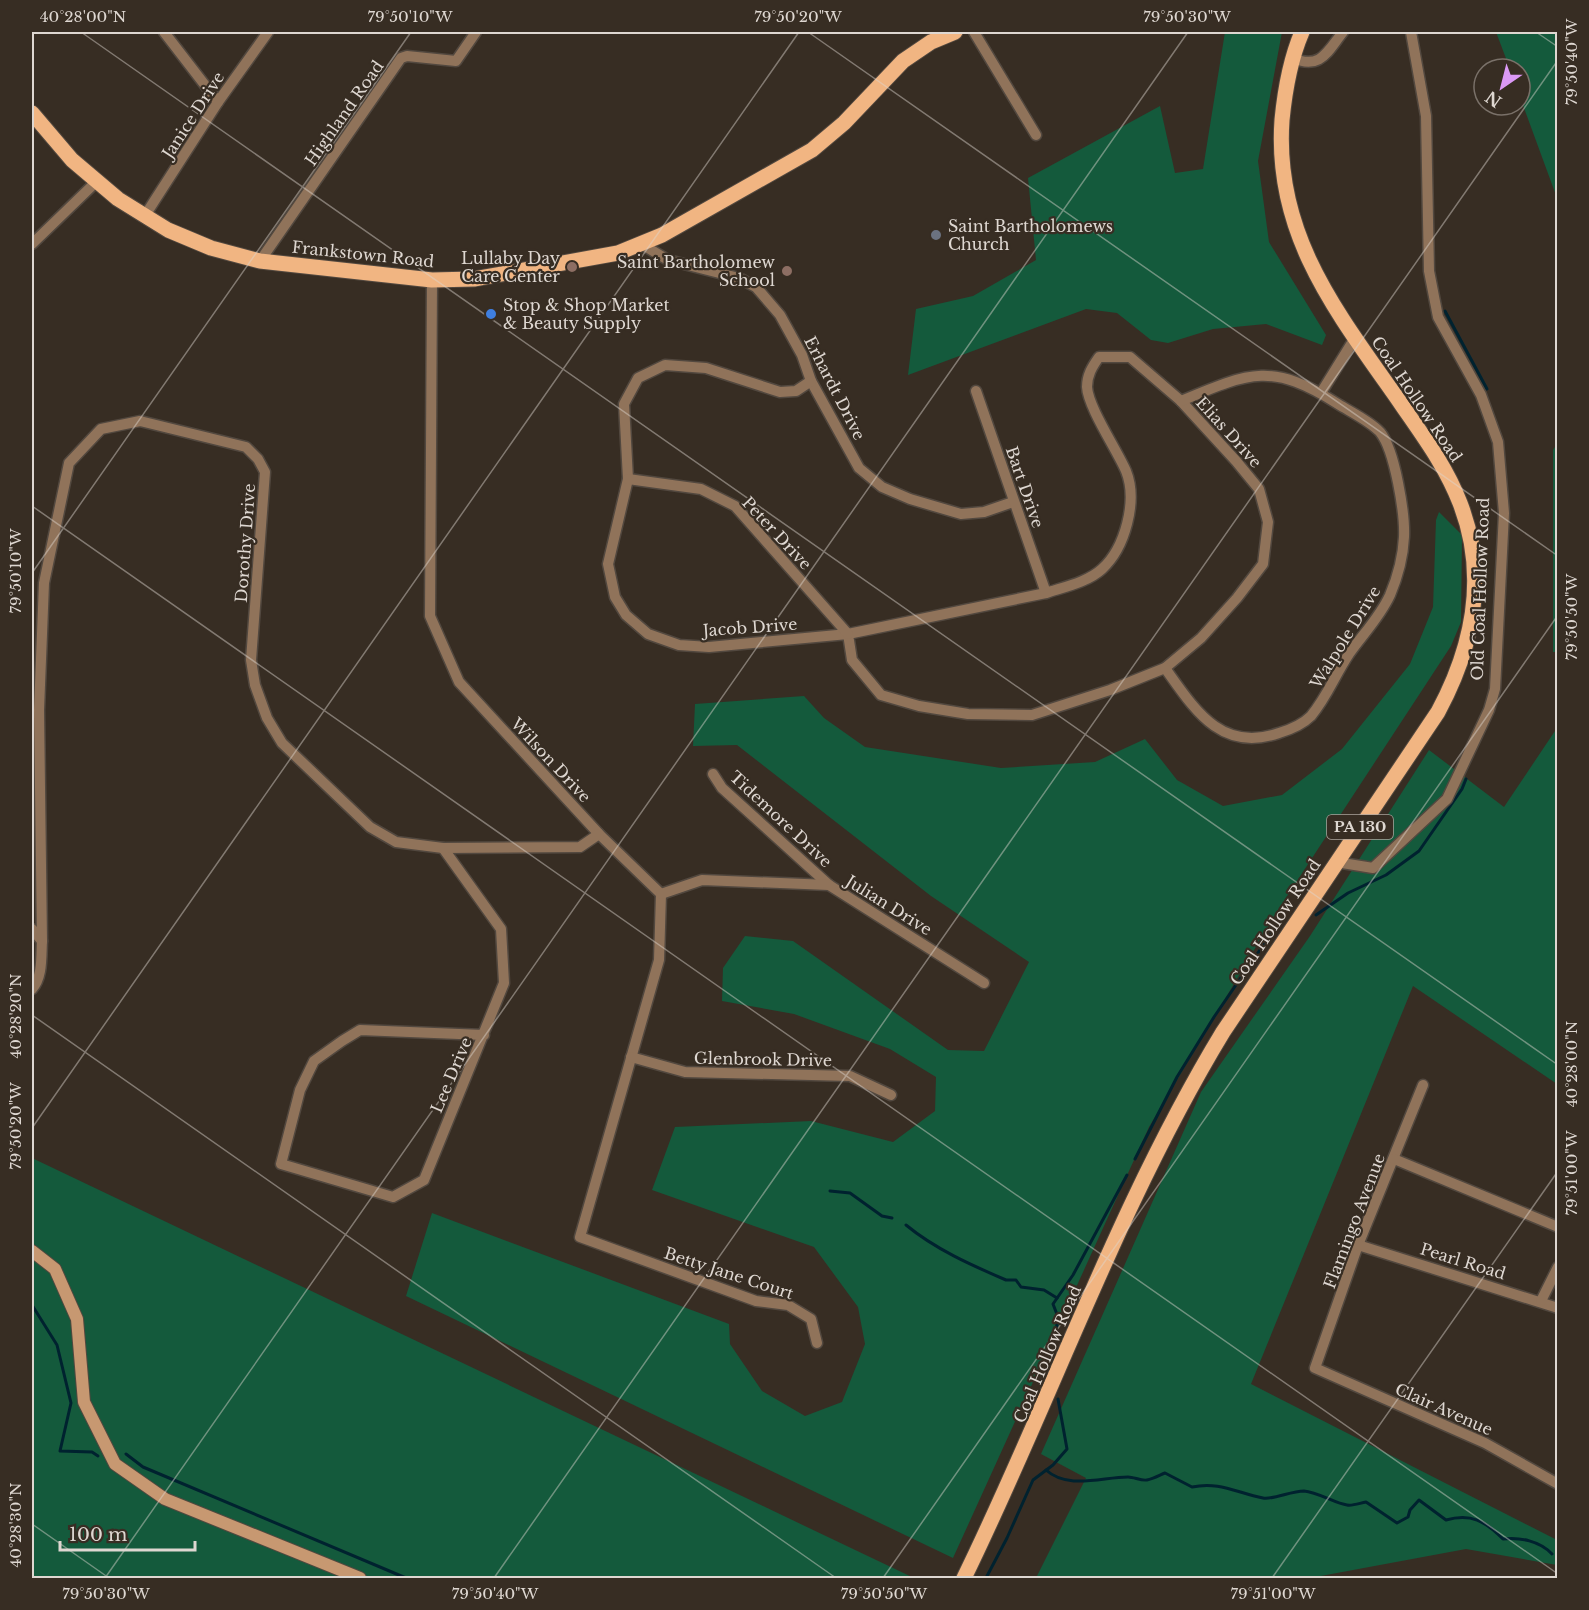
<svg xmlns="http://www.w3.org/2000/svg" width="1589" height="1610" font-family="'Libre Baskerville',serif">
<style>
.green{fill:#145a3c}
.lines{fill:none;stroke-linecap:round;stroke-linejoin:round}
.stream{stroke:#00222f;stroke-width:3}
.street-casing{stroke:#52483f;stroke-width:13}
.secondary-casing{stroke:#52483f;stroke-width:14}
.primary-casing{stroke:#52483f;stroke-width:17}
.street{stroke:#90735a;stroke-width:10}
.secondary{stroke:#c79871;stroke-width:12}
.primary{stroke:#f1b582;stroke-width:15}
.ticks{fill:none;stroke:#ded7d1;stroke-width:1.5;stroke-opacity:0.45}
.worship-dot{fill:#6b7280;stroke:#372d23;stroke-width:2}
.education-dot{fill:#8d6e63;stroke:#372d23;stroke-width:2}
.shop-dot{fill:#3f7fe0;stroke:#372d23;stroke-width:2}
.labels{text-anchor:middle;stroke-width:4.5;stroke-linejoin:round;paint-order:stroke}
.shield{fill:#372d23;stroke:#aca49d;stroke-width:1.5}
.shield-label{font-size:15px;font-weight:bold;fill:#ded7d1}
.street-label{font-size:16px;fill:#ded7d1;stroke:#372d23}
.poi-label{font-size:16px;fill:#ded7d1;stroke:#372d23;text-anchor:start}
.neatline{fill:none;stroke:#ded7d1;stroke-width:2}
.ticks-label{font-size:15px;text-anchor:middle;fill:#ded7d1}
</style>
<rect width="100%" height="100%" fill="#372d23"/>
<g class="green">
<polygon points="1225,32 1282,32 1258,161 1269,242 1326,335 1322,345 1266,324 1213,329 1168,343 1151,340 1117,313 1086,309 908,375 916,309 973,296 1036,260 1028,178 1160,106 1175,173 1203,169"/>
<polygon points="1496,32 1557,32 1557,198 1520,97 1520,69 1510,69"/>
<polygon points="1557,444 1558,652 1553,652 1553,450"/>
<polygon points="1439,512 1462,535 1461,622 1451,646 1276,913 1149,1127 953,1558 406,1296 432,1213 729,1324 730,1344 762,1391 805,1416 842,1402 865,1344 858,1307 814,1247 652,1190 675,1127 811,1121 893,1142 935,1111 936,1077 890,1049 794,1014 722,1001 723,968 745,936 793,941 948,1050 984,1051 1029,962 931,896 737,745 693,746 695,704 804,696 824,718 865,747 1001,768 1095,762 1145,739 1177,780 1223,806 1282,795 1342,749 1410,664 1433,607 1436,520"/>
<polygon points="1557,728 1557,1084 1413,986 1251,1384 1557,1540 1557,1565 1466,1549 1310,1578 1036,1578 1086,1478 1041,1454 1201,1092 1310,936 1429,750 1504,807"/>
<polygon points="32,1158 914,1578 32,1578"/>
</g>
<g class="lines">
<g class="stream">
<polyline points="1445,311 1487,389"/>
<polyline points="1316,915 1348,893 1386,875 1419,851 1462,789 1466,779"/>
<polyline points="1135,1159 1177,1077 1214,1017 1277,925"/>
<polyline points="830,1191 850,1193 882,1216 892,1218"/>
<path d="M906 1225C935 1249 971 1265 1006 1280H1016L1021 1287 1044 1290 1057 1298"/>
<polyline points="32,1305 57,1345 71,1403 60,1451 92,1452 98,1456"/>
<polyline points="1055,1338 1058,1317 1053,1304 1073,1275 1127,1175"/>
<polyline points="126,1454 143,1467 406,1578"/>
<path d="M1046 1470C1068 1490 1102 1477 1128 1477 1134 1477 1141 1481 1147 1480 1153 1479 1160 1475 1165 1473L1192 1487C1219 1481 1237 1493 1263 1498 1273 1500 1291 1491 1304 1491 1318 1492 1336 1504 1347 1505 1353 1506 1360 1503 1366 1502L1397 1523 1408 1517 1410 1510 1419 1500 1446 1520C1471 1513 1485 1521 1503 1539 1520 1537 1540 1541 1552 1554"/>
<polyline points="986,1578 1007,1538 1033,1480 1053,1465 1067,1449 1058,1399"/>
</g>
<g class="street-casing">
<g id="street">
<polyline points="164,32 218,102"/>
<polyline points="974,32 1036,135"/>
<path d="M1292 58C1321 70 1327 52 1343 32"/>
<polyline points="144,217 218,102 268,32"/>
<polyline points="32,244 96,182"/>
<polyline points="643,245 668,260 739,278 756,287 780,315 802,355 811,381 859,468 882,487 910,499 961,514 984,512 1013,502"/>
<polyline points="260,261 401,58 407,56 456,61 476,32"/>
<polyline points="432,280 430,616 459,682 599,834 661,894 659,960 580,1237 756,1301 788,1305 811,1319 817,1343"/>
<path d="M811 381 796 391 780 392 706 368 665 365 638 378 624 404 628 479 608 564 615 597 626 615 648 634 679 645 709 647 848 634 1046 593C1064 587 1088 582 1102 569 1125 548 1138 501 1126 471 1117 450 1088 407 1087 387 1087 375 1092 367 1099 357H1130L1181 401 1236 461 1259 489 1268 522 1263 564 1237 598 1201 638 1165 668 1110 690 1032 715 968 714 919 706 881 695 852 660 848 634"/>
<polyline points="976,391 1046,593"/>
<polyline points="1321,393 1355,338"/>
<polyline points="628,479 701,489 735,506 848,634"/>
<path d="M1165 668C1195 710 1221 753 1279 733 1289 730 1303 724 1311 716 1327 697 1335 675 1349 654 1363 634 1380 617 1390 595 1398 576 1403 558 1404 537 1405 514 1395 450 1380 432 1370 421 1351 412 1338 404 1272 362 1250 372 1181 401"/>
<polyline points="713,774 722,788 829,885"/>
<polyline points="443,848 501,929 504,983 424,1180 393,1197 281,1164 300,1090 314,1061 342,1041 360,1030 484,1035"/>
<polyline points="1336,862 1373,868 1447,799 1489,710 1495,689 1504,513 1498,442 1481,395 1438,317 1429,271 1426,116 1411,32"/>
<polyline points="661,894 702,880 829,885 984,983"/>
<polyline points="32,929 42,941"/>
<path d="M32 989C43 977 41 956 42 941L39 710 44 583 69 463 101 429 140 421 246 447 258 459 265 472 251 660 255 685 267 718 282 743 370 827 396 842 443 848 580 847 599 834"/>
<polyline points="631,1057 685,1072 850,1076 891,1095"/>
<polyline points="1423,1085 1358,1245 1315,1368 1485,1443 1558,1484"/>
<polyline points="1394,1159 1558,1227"/>
<polyline points="1358,1245 1558,1308"/>
<polyline points="1541,1301 1558,1267"/>
</g>
</g>
<g class="secondary-casing">
<polyline id="secondary" points="32,1251 55,1269 77,1319 84,1402 115,1464 165,1499 360,1578"/>
</g>
<g class="primary-casing">
<g id="primary">
<polyline points="32,113 72,160 118,199 168,230 211,248 260,261 432,280 474,279 618,253 662,235 812,150 844,123 903,61 931,42 955,32"/>
<path d="M964 1578C1052 1398 1118 1205 1223 1032L1438 712C1473 647 1488 575 1460 503 1445 464 1420 432 1397 398 1335 310 1274 233 1282 120 1285 89 1290 60 1302 32"/>
</g>
</g>
<use href="#street" class="street"/>
<use href="#secondary" class="secondary"/>
<use href="#primary" class="primary"/>
</g>
<path class="ticks" d="M81 32 1558 1065M808 32 1558 556M1536 32 1558 47M32 506 1558 1574M32 573 411 32M32 1015 836 1578M32 1128 799 32M32 1524 109 1578M105 1578 1188 32M494 1578 1558 60M883 1578 1558 615M1272 1578 1558 1171"/>
<circle class="worship-dot" cx="936" cy="235" r="6"/>
<g class="education-dot">
<circle cx="572" cy="267" r="6"/>
<circle cx="787" cy="271" r="6"/>
</g>
<circle class="shop-dot" cx="491" cy="314" r="6"/>
<g class="labels">
<rect class="shield" x="1327" y="815" width="66" height="24" rx="4.5"/>
<g class="shield-label">
<text x="1360" y="832">PA 130</text>
</g>
<g class="street-label">
<text transform="translate(344 113) rotate(-55)" y="6">Highland Road</text>
<text transform="translate(193 115) rotate(-57)" y="6">Janice Drive</text>
<text transform="translate(363 254) rotate(6)" y="6">Frankstown Road</text>
<text transform="translate(835 388) rotate(63)" y="6">Erhardt Drive</text>
<text transform="translate(1417 399) rotate(56)" y="6">Coal Hollow Road</text>
<text transform="translate(1229 432) rotate(48)" y="6">Elias Drive</text>
<text transform="translate(1025 487) rotate(71)" y="6">Bart Drive</text>
<text transform="translate(777 533) rotate(47)" y="6">Peter Drive</text>
<text transform="translate(245 543) rotate(-86)" y="6">Dorothy Drive</text>
<text transform="translate(1480 589) rotate(-88)" y="6">Old Coal Hollow Road</text>
<text transform="translate(750 627) rotate(-4)" y="6">Jacob Drive</text>
<text transform="translate(1345 637) rotate(-58)" y="6">Walpole Drive</text>
<text transform="translate(551 760) rotate(47)" y="6">Wilson Drive</text>
<text transform="translate(781 819) rotate(43)" y="6">Tidemore Drive</text>
<text transform="translate(889 905) rotate(32)" y="6">Julian Drive</text>
<text transform="translate(1275 922) rotate(-56)" y="6">Coal Hollow Road</text>
<text transform="translate(763 1059) rotate(1)" y="6">Glenbrook Drive</text>
<text transform="translate(451 1075) rotate(-67)" y="6">Lee Drive</text>
<text transform="translate(1354 1221) rotate(-69)" y="6">Flamingo Avenue</text>
<text transform="translate(1463 1261) rotate(17)" y="6">Pearl Road</text>
<text transform="translate(729 1273) rotate(18)" y="6">Betty Jane Court</text>
<text transform="translate(1047 1354) rotate(-67)" y="6">Coal Hollow Road</text>
<text transform="translate(1444 1409) rotate(24)" y="6">Clair Avenue</text>
</g>
<g class="poi-label">
<text x="948" y="232">Saint Bartholomews<tspan x="948" dy="18">Church</tspan></text>
<text x="560" y="264" text-anchor="end">Lullaby Day<tspan x="560" dy="18">Care Center</tspan></text>
<text x="775" y="268" text-anchor="end">Saint Bartholomew<tspan x="775" dy="18">School</tspan></text>
<text x="503" y="311">Stop &amp; Shop Market<tspan x="503" dy="18">&amp; Beauty Supply</tspan></text>
</g>
</g>
<rect width="1589" height="1610" fill="none" stroke="#372d23" stroke-width="66"/>
<g transform="translate(1502 87) rotate(215)"><circle r="28" fill="#372d23" stroke="#7a7169" stroke-width="1.5"/>
<path d="M0-4.5L10 22L0 15L-10 22Z" fill="#db99f5"/>
<text y="-9" font-size="16" font-weight="bold" text-anchor="middle" fill="#ded7d1">N</text>
</g>
<path d="M60 1541v9h135v-9" fill="none" stroke="#ded7d1" stroke-width="3"/>
<text x="69" y="1541" font-size="18" fill="#ded7d1" stroke="#372d23" stroke-width="4.5" paint-order="stroke">100 m</text>
<rect x="33" y="33" width="1523" height="1544" class="neatline"/>
<g class="ticks-label">
<text x="83" y="22">40°28'00"N</text>
<text x="410" y="22">79°50'10"W</text>
<text x="798" y="22">79°50'20"W</text>
<text x="1187" y="22">79°50'30"W</text>
<text transform="translate(1572 62) rotate(-90)" y="5">79°50'40"W</text>
<text transform="translate(16 571) rotate(-90)" y="5">79°50'10"W</text>
<text transform="translate(1572 617) rotate(-90)" y="5">79°50'50"W</text>
<text transform="translate(16 1016) rotate(-90)" y="5">40°28'20"N</text>
<text transform="translate(1572 1064) rotate(-90)" y="5">40°28'00"N</text>
<text transform="translate(16 1126) rotate(-90)" y="5">79°50'20"W</text>
<text transform="translate(1572 1173) rotate(-90)" y="5">79°51'00"W</text>
<text transform="translate(16 1525) rotate(-90)" y="5">40°28'30"N</text>
<text x="106" y="1599">79°50'30"W</text>
<text x="495" y="1599">79°50'40"W</text>
<text x="884" y="1599">79°50'50"W</text>
<text x="1273" y="1599">79°51'00"W</text>
</g>
</svg>
